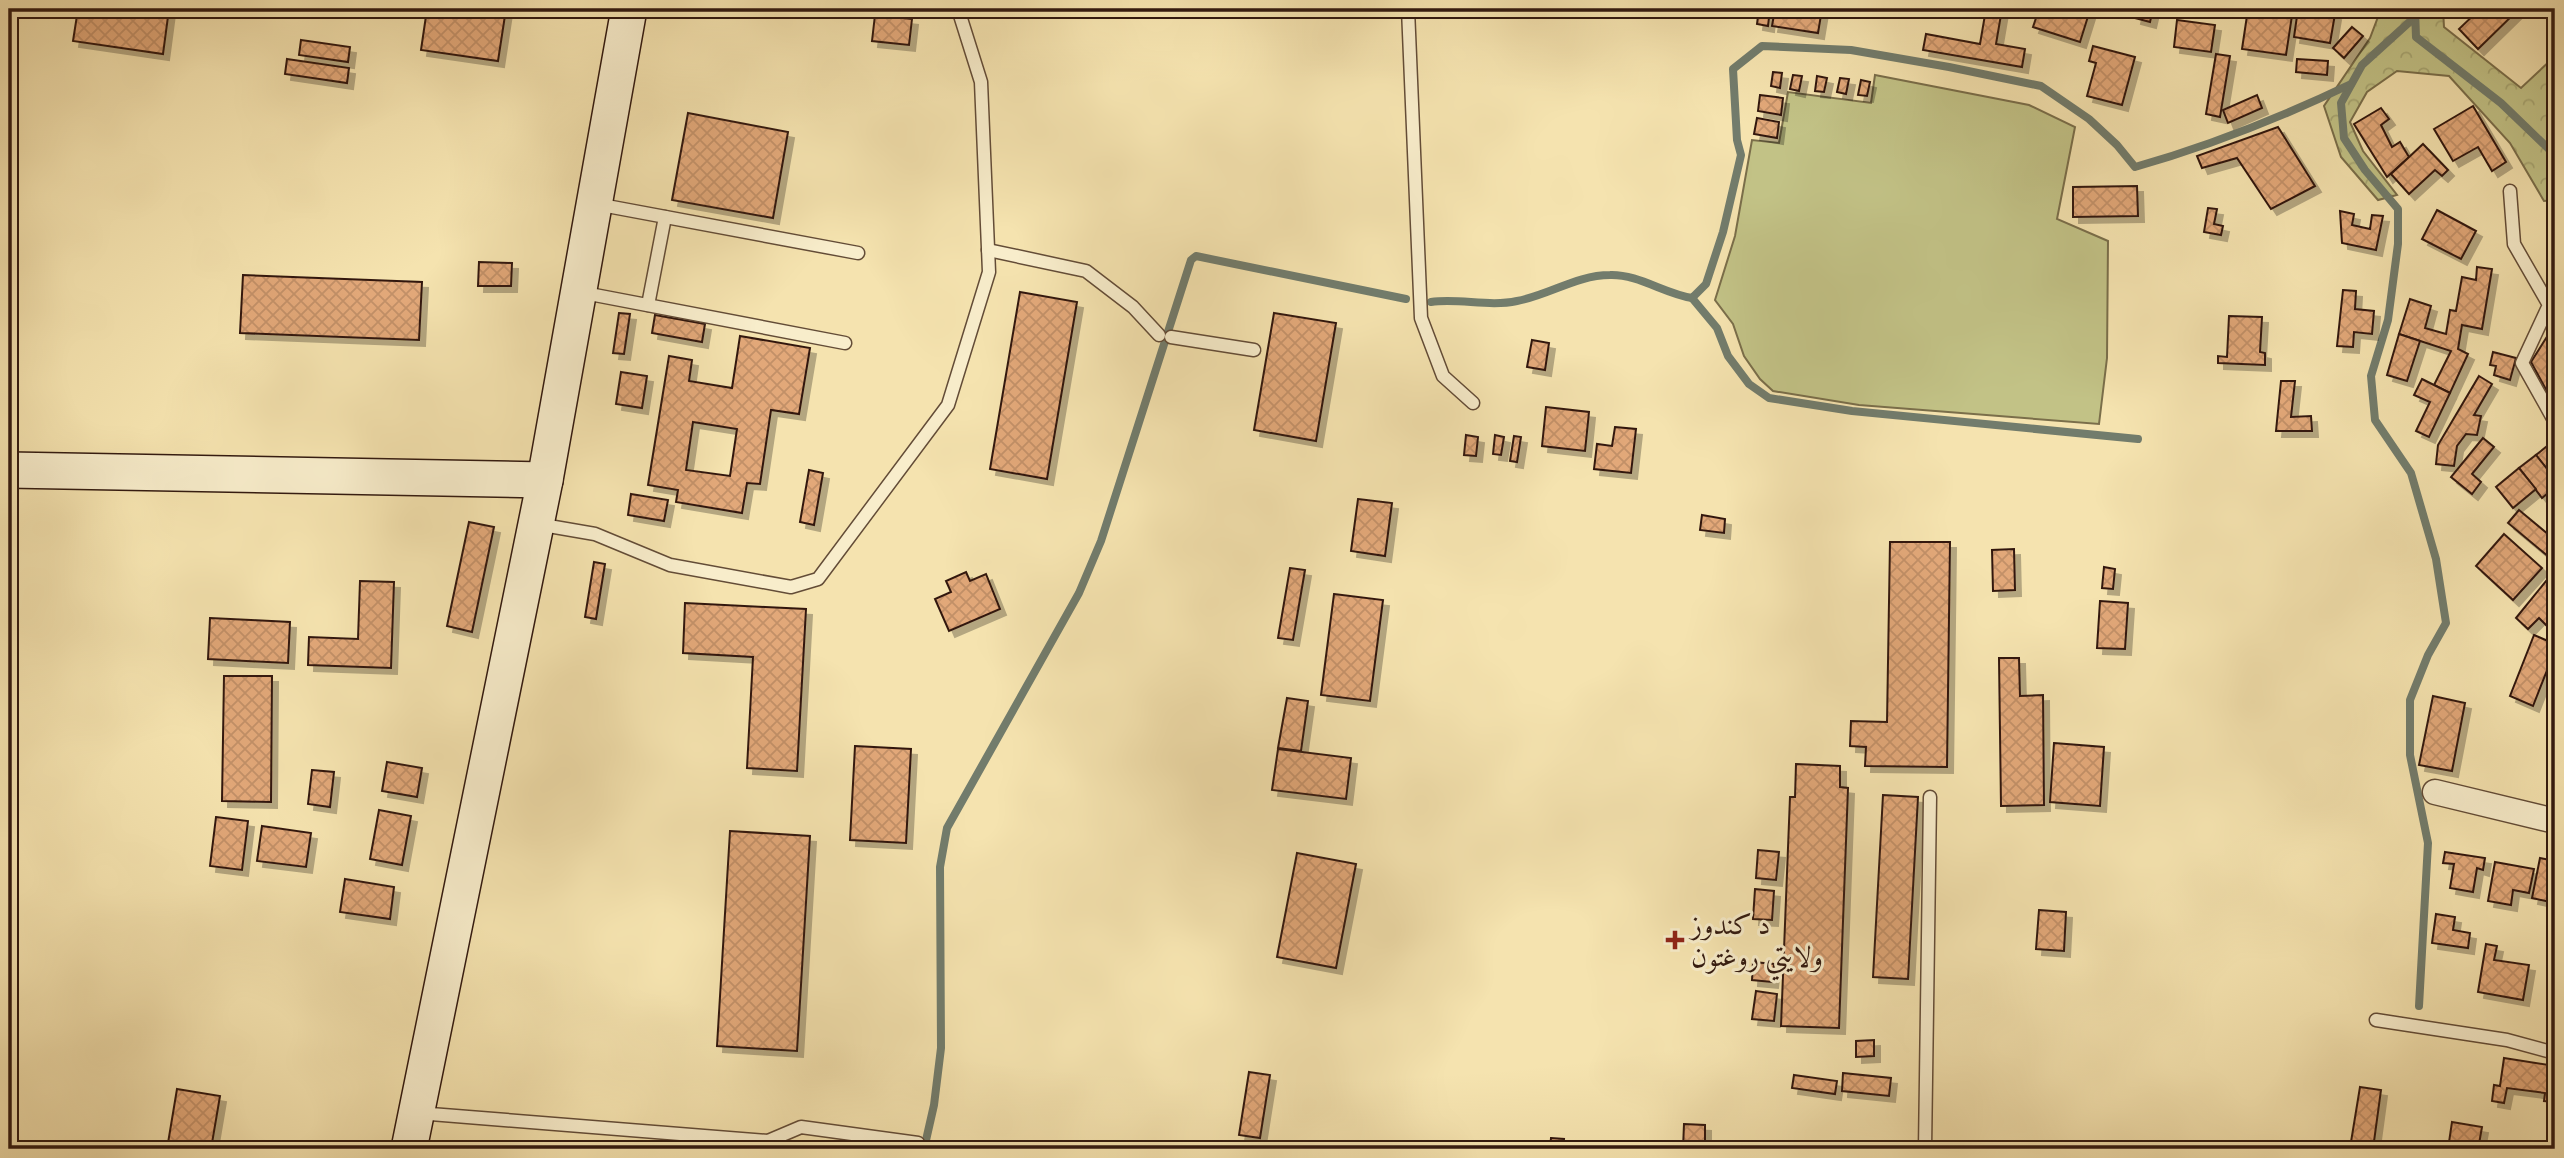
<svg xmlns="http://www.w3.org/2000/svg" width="2564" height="1158" font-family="'IM FELL DW Pica',Amiri,serif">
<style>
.green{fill:#c2c286;stroke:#7a6e4a;stroke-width:2}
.forest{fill:url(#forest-crowns);stroke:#7a6e4a;stroke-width:2}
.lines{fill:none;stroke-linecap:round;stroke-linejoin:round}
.stream{stroke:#727c6c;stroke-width:8}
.building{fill:url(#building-cross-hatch);stroke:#32190f;stroke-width:2;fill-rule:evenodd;filter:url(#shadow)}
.lane-casing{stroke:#634c37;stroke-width:15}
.street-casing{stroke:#634c37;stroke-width:27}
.secondary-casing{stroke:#32190f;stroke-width:38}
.lane{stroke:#f8edcb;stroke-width:12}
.street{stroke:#f8edcb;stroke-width:24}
.secondary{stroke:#f8edcb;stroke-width:35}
.poi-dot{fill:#8f2418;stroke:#f8edcb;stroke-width:2.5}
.labels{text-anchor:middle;stroke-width:6;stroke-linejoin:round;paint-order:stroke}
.poi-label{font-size:28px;fill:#32190f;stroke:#f8edcb;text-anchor:start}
</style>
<defs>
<pattern id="forest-crowns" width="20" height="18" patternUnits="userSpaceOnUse" patternTransform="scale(1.75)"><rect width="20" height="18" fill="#c2c286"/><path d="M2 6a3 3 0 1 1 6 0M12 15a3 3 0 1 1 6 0" fill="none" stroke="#a7a672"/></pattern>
<pattern id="building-cross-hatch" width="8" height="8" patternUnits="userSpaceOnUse" patternTransform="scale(1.75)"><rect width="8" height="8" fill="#e2a879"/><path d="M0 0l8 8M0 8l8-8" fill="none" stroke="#c29067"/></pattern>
<filter id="shadow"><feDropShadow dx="6" dy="6" stdDeviation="0" flood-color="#0004"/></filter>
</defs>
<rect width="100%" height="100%" fill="#f5e3af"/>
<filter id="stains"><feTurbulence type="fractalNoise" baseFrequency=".00286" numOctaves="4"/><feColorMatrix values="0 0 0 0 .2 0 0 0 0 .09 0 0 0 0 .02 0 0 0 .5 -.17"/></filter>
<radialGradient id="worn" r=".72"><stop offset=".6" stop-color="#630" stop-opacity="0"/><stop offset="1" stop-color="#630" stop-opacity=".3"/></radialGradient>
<polygon class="green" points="1875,75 2029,105 2075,127 2057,219 2108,241 2107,358 2099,424 1859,405 1773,391 1760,379 1744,356 1733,324 1715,300 1735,236 1752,140 1779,143 1788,92 1871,103"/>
<polygon class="forest" points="2381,9 2443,9 2444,27 2521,88 2552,59 2555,62 2555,200 2544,201 2510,143 2449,76 2397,71 2367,92 2350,122 2363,151 2397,195 2378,200 2341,157 2324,106 2370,38"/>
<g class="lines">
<g class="stream">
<polyline points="2415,9 2416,37 2501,103 2555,155"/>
<polyline points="2415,17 2362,65 2341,103 2344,138 2365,170 2398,209 2398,244 2388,320 2371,376 2375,420 2411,473 2436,559 2446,623 2428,655 2410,700 2410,755 2428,843 2419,1006"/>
<polyline points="1692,298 1717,328 1728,356 1749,384 1769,398 1852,411 2138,439"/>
<path d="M1431 302C1459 298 1489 307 1517 301 1549 295 1577 275 1610 275 1638 274 1665 294 1692 298L1706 284 1723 232 1741 155 1737 140 1733 69 1762 46 1851 50 1949 67 2041 86 2089 119 2117 145 2135 167C2209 146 2282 117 2351 84"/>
<polyline points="924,1149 934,1105 941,1048 940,867 947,828 1079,593 1101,541 1191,260 1196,256 1406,299"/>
</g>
</g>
<g class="building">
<polygon points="78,9 169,9 163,54 73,41"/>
<polygon points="427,9 506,9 498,61 421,50"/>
<polygon points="1759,9 1770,9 1768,26 1757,24"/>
<polygon points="1775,9 1822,9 1818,33 1772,26"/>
<polygon points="1986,9 2002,9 1996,44 2025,49 2022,67 1923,50 1926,34 1980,44"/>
<polygon points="2039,9 2090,10 2080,42 2033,27"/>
<polygon points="2137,9 2153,9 2150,22 2135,18"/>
<polygon points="2248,9 2293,9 2286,55 2242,49"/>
<polygon points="2298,9 2335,14 2330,43 2294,37"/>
<polygon points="2480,9 2519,9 2478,49 2459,29"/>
<polygon points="875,15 912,19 909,45 872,41"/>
<polygon points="2177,20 2215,25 2211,52 2174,47"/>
<polygon points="2352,27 2363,36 2344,58 2333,48"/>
<polygon points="301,40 350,47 348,62 299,55"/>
<polygon points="2093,46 2135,57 2122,105 2087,96 2096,63 2089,61"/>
<polygon points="2216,54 2230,56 2220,117 2206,114"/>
<polygon points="287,59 349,68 347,83 285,74"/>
<polygon points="2297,59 2328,61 2327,75 2296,72"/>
<polygon points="1773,72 1782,73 1780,88 1771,86"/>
<polygon points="1793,75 1802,76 1799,91 1790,89"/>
<polygon points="1817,76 1827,78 1824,92 1815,91"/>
<polygon points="1840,78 1849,79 1846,94 1837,92"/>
<polygon points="1861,80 1870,82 1867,96 1858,95"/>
<polygon points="1760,95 1783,98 1781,115 1758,111"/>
<polygon points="2257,95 2262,108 2228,123 2223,110"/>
<polygon points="2473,106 2506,162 2492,171 2478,147 2453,161 2434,129"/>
<polygon points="2381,108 2389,119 2381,125 2392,147 2400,142 2409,157 2387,177 2354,124"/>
<polygon points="688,113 788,132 773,218 672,200"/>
<polygon points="1757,118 1779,122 1777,138 1754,134"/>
<polygon points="2278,127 2315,186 2271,209 2237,158 2202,168 2197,156"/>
<polygon points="2423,144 2448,170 2442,176 2435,170 2409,194 2391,174"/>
<polygon points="2137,186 2138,216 2073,217 2073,187"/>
<polygon points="2208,208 2217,209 2214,224 2223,226 2221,235 2204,232"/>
<polygon points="2437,210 2476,231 2461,259 2422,239"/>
<polygon points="2340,211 2354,214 2352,225 2370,229 2372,215 2383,216 2376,250 2342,243"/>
<polygon points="479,262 512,263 511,286 478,286"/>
<polygon points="2477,267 2492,269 2482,329 2462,325 2458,349 2468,354 2450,393 2434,385 2451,351 2399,334 2410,299 2431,306 2425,328 2446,334 2450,310 2456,311 2462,277 2476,280"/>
<polygon points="243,275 422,282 419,340 240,333"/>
<polygon points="2343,290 2356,291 2355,309 2374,311 2372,334 2354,332 2353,347 2337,346"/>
<polygon points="1020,292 1077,302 1047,479 990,469"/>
<polygon points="619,313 630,314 624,354 613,353"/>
<polygon points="1274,313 1336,323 1316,441 1254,430"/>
<polygon points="655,315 705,324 702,342 652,333"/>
<polygon points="2229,316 2262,317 2260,352 2265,353 2265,365 2218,363 2218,356 2227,357"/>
<polygon points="2399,334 2420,341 2407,381 2387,375"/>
<polygon points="2548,335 2555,339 2555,406 2531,362"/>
<path d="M740 336 810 348 799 414 771 410 760 484 747 483 742 513 676 502 678 490 648 485 669 356 692 360 689 381 732 388ZM693 422 737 429 730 476 686 470Z"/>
<polygon points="1532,340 1549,343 1545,370 1527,367"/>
<polygon points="2493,352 2516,358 2510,380 2494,375 2496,366 2490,365"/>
<polygon points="621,372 647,376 642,408 616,404"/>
<polygon points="2479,376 2492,384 2474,415 2481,416 2477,435 2466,434 2457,446 2454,466 2436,464 2438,445"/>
<polygon points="2422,379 2450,393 2429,437 2416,431 2430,402 2414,395"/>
<polygon points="2281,381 2295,381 2291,417 2311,416 2312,431 2276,431"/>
<polygon points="1546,407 1589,412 1585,451 1542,446"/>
<polygon points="1615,427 1636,429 1631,473 1594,469 1597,444 1612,446"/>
<polygon points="1466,435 1478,437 1476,456 1464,455"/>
<polygon points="1495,435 1504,437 1501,455 1493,454"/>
<polygon points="1514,436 1521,437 1517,462 1510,461"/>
<polygon points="2483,438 2494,447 2472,474 2481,482 2472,494 2451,477"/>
<polygon points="2551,443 2555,448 2555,479 2536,455"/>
<polygon points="2536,455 2555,479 2555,487 2542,498 2519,468"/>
<polygon points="2519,468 2536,489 2513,508 2496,487"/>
<polygon points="809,470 823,473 814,525 800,522"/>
<polygon points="631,494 668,500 664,521 628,515"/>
<polygon points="1358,499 1392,503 1385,556 1351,551"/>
<polygon points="2519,510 2555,540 2555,562 2508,523"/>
<polygon points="1702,515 1725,519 1724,533 1700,530"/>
<polygon points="469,522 494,527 472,632 447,626"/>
<polygon points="2504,534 2542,568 2513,600 2476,566"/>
<polygon points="1890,542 1950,542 1947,767 1865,766 1866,747 1850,746 1851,721 1887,722"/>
<polygon points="2014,549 2015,590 1993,591 1992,550"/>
<polygon points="594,562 605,564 596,619 585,617"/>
<polygon points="2104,567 2115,569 2113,589 2102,588"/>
<polygon points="1290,568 1305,570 1293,640 1278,638"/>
<polygon points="2555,570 2555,624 2550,629 2539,618 2528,629 2516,618"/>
<polygon points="966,572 970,581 986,574 1000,609 949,631 935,599 951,592 946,581"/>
<polygon points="360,581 394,582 391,668 308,665 309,637 358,639"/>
<polygon points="1334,594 1383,600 1370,701 1321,695"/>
<polygon points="2100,601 2128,603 2125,649 2097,648"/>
<polygon points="685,603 806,609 797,771 747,768 753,657 683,653"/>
<polygon points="210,618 290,622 288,663 208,659"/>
<polygon points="2534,635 2555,644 2555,650 2533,706 2510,696"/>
<polygon points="1999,658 2019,658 2020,696 2043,695 2044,805 2001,806"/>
<polygon points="224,676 272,676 271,802 222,801"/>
<polygon points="2433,696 2465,703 2452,771 2419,765"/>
<polygon points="1287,698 1308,701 1301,751 1278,748"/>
<polygon points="2054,743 2104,747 2100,806 2050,802"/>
<polygon points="855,746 911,749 906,843 850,840"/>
<polygon points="1278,749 1351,758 1346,799 1272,790"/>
<polygon points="387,762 422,768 417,797 382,791"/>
<polygon points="1796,764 1840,766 1840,787 1848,788 1839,1028 1781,1026 1790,797 1795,797"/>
<polygon points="312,770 334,772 330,807 308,804"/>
<polygon points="1883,795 1918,797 1908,979 1873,977"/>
<polygon points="379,810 411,816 402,865 370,859"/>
<polygon points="216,817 248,821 242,870 210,866"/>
<polygon points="262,826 311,833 306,867 257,861"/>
<polygon points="730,831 810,836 797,1051 717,1046"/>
<polygon points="1758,850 1779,852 1776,880 1756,878"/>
<polygon points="2445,852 2485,858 2483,870 2477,868 2473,892 2450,888 2454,864 2443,863"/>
<polygon points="1297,853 1356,864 1336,968 1277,957"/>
<polygon points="2540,858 2555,861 2555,903 2532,898"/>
<polygon points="2495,862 2534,869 2529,893 2513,890 2511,905 2488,901"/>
<polygon points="345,879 394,887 390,919 340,912"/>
<polygon points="1755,889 1774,891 1772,920 1753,919"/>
<polygon points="2039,910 2066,912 2064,951 2036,949"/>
<polygon points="2436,914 2455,917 2453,930 2470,933 2468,948 2432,943"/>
<polygon points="2486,944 2497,946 2494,960 2529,965 2523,1000 2478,992"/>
<polygon points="1753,962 1774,964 1772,982 1752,980"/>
<polygon points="1756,991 1777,994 1774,1021 1752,1019"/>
<polygon points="1874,1040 1874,1056 1856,1057 1856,1041"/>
<polygon points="2504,1058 2555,1066 2555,1102 2544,1101 2545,1093 2507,1088 2504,1103 2492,1101 2494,1085 2500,1086"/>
<polygon points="1249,1072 1270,1075 1260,1138 1239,1135"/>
<polygon points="1843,1073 1891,1078 1889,1096 1842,1091"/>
<polygon points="1794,1075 1837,1081 1835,1094 1792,1088"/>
<polygon points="2360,1087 2381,1090 2373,1149 2350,1148"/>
<polygon points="177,1089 220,1096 211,1149 167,1149"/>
<polygon points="2452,1122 2482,1127 2479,1144 2510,1149 2448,1149"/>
<polygon points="1684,1124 1705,1125 1705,1149 1683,1149"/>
<polygon points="1551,1138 1564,1139 1563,1149 1550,1149"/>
<polygon points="1594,1141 1606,1142 1605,1149 1594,1149"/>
<polygon points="1203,1142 1246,1149 1202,1149"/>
</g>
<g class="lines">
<g class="lane-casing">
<g id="lane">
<polyline points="1408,9 1421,318 1443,376 1473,403"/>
<polyline points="2510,191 2514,244 2549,305 2522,363 2555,422"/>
<polyline points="596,204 858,253"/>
<polyline points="988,250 1086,271 1133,307 1159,335"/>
<polyline points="579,292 845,343"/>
<polyline points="648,305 665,217"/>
<polyline points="1171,337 1254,350"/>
<polyline points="537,524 595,534 670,565 791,587 818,579 948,405 989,272 981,82 958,9"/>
<polyline points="2376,1020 2507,1040 2555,1053"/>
<polyline points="418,1113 768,1141 801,1127 918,1143"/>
<polyline points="1925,1149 1930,797"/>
</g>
</g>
<g class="street-casing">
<polyline id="street" points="2435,792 2555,821"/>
</g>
<g class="secondary-casing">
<g id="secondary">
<polyline points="9,470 545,480"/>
<polyline points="409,1149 545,480 629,9"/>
</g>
</g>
<use href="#lane" class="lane"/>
<use href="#street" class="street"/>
<use href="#secondary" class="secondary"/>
</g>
<path class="poi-dot" d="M1671.5 929.5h7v7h7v7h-7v7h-7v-7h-7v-7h7z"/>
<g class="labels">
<g class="poi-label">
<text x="1691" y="934">د کندوز<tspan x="1691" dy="32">ولایتي روغتون</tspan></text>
</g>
</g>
<rect width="2564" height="1158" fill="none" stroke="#f5e3af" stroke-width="35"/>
<rect x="10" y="10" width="2543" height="1137" fill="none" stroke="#32190f" stroke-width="3.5"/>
<rect x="18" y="18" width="2529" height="1123" fill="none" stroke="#32190f" stroke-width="2"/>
<rect width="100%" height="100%" filter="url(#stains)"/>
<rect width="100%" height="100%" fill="url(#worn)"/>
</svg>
